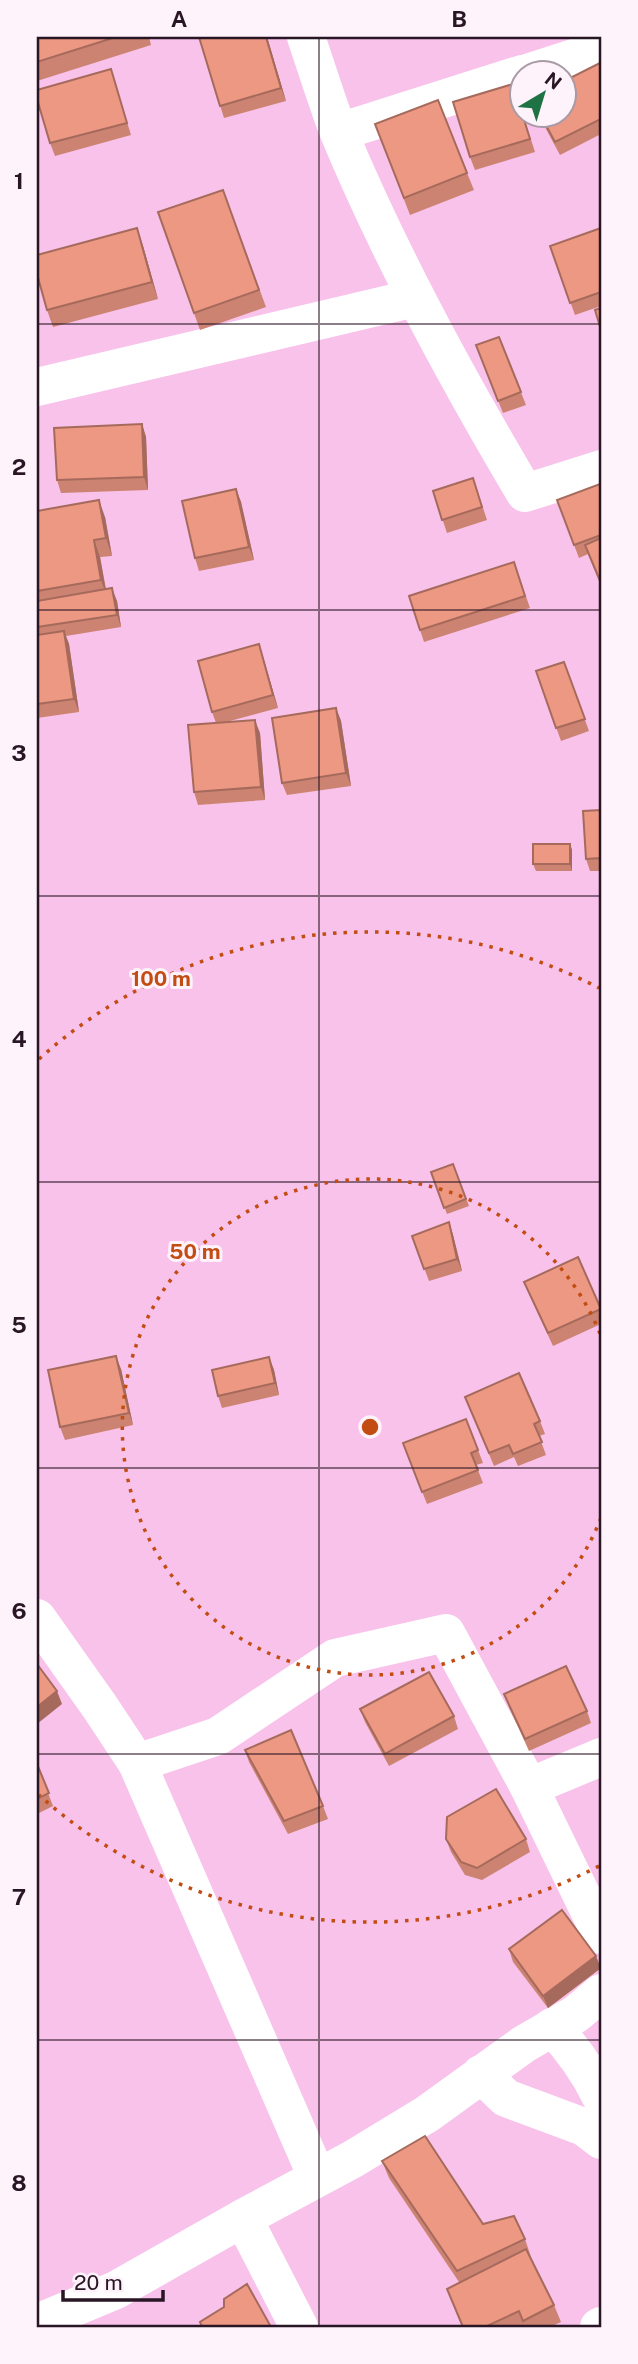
<svg xmlns="http://www.w3.org/2000/svg" width="638" height="2364" font-family="'Public Sans',sans-serif">
<style>
.lines{fill:none;stroke-linecap:round;stroke-linejoin:round}
.minor{stroke:#fff;stroke-width:38}
.wall{fill:#cc8371}
.shaded-wall{fill:#a66a5c}
.building{fill:#ed9883;stroke:#a66a5c;stroke-width:2}
.grid{fill:none;stroke:#291625;stroke-width:2;stroke-opacity:0.55}
.ring{fill:none;stroke:#c24c11;stroke-width:3.5;stroke-dasharray:3.5 7}
.centre{fill:#c24c11;stroke:#fef2fb;stroke-width:3.5}
.ring-label{font-size:21px;text-anchor:middle;font-weight:bold;fill:#c24c11;stroke:#fef2fb;stroke-width:6;stroke-linejoin:round;paint-order:stroke}
.neatline{fill:none;stroke:#291625;stroke-width:2.5}
.grid-label{font-size:23px;text-anchor:middle;font-weight:bold;fill:#291625}
</style>
<rect width="100%" height="100%" fill="#f8c2eb"/>
<g class="lines">
<g class="minor">
<path d="M306 37C317 69 327 102 339 133 391 258 456 377 525 493L601 469"/>
<polyline points="524,74 601,49"/>
<polyline points="339,132 522,74"/>
<polyline points="37,387 415,298"/>
<polyline points="37,1618 100,1707 137,1763 218,1736 335,1658 446,1633 529,1787"/>
<polyline points="601,1757 529,1787 601,1935"/>
<polyline points="137,1763 317,2177"/>
<path d="M552 2027C573 2049 588 2070 601 2097"/>
<polyline points="481,2074 506,2098 584,2127 601,2140"/>
<polyline points="37,2323 116,2290 243,2218"/>
<polyline points="299,2327 243,2218 353,2159 427,2114 524,2044 576,2014 601,1993"/>
<polyline points="599,2327 601,2326"/>
</g>
</g>
<g class="wall">
<polygon points="37,37 149,37 151,45 37,81"/>
<polygon points="199,37 267,37 286,101 224,118"/>
<polygon points="601,66 601,134 560,155 539,116 564,116"/>
<polygon points="111,69 131,135 55,156 50,143"/>
<polygon points="513,84 535,152 475,170 470,157"/>
<polygon points="375,124 467,173 474,190 410,215"/>
<polygon points="223,190 266,307 200,330 158,212"/>
<polygon points="137,228 143,246 158,299 53,327 47,310"/>
<polygon points="601,228 601,306 575,315 550,246"/>
<polygon points="499,337 526,405 503,413 476,345"/>
<polygon points="142,424 146,437 148,490 61,493 57,480"/>
<polygon points="473,478 487,520 447,533 433,491"/>
<polygon points="601,487 601,586 588,554 579,558 557,500"/>
<polygon points="236,489 241,502 254,560 199,571 195,558"/>
<polygon points="37,511 105,517 112,556 100,557 106,589 117,601 121,627 66,636 69,644 79,712 37,718"/>
<polygon points="514,562 530,608 424,642 409,596"/>
<polygon points="263,657 278,708 226,722 260,733 265,800 198,805 194,792 216,723 212,712"/>
<polygon points="564,662 589,731 561,741 536,671"/>
<polygon points="336,708 341,721 351,786 287,795 282,783"/>
<polygon points="601,810 601,871 590,871 586,859"/>
<polygon points="570,844 572,850 572,871 536,871 533,864"/>
<polygon points="453,1164 469,1206 447,1214 431,1172"/>
<polygon points="449,1222 453,1235 462,1271 429,1281 412,1236"/>
<polygon points="524,1282 601,1308 601,1324 553,1346 529,1294"/>
<polygon points="269,1357 274,1370 279,1395 222,1408 218,1396"/>
<polygon points="121,1369 133,1425 65,1440 60,1427"/>
<polygon points="465,1397 540,1421 545,1434 539,1436 546,1455 518,1466 514,1457 494,1466"/>
<polygon points="466,1419 483,1463 476,1465 483,1483 427,1504 403,1443"/>
<polygon points="504,1694 587,1711 591,1723 529,1751 509,1707"/>
<polygon points="360,1709 454,1716 458,1729 389,1766 365,1722"/>
<polygon points="245,1750 323,1806 328,1819 288,1834 249,1762"/>
<polygon points="37,1764 53,1806 37,1814"/>
<polygon points="446,1839 526,1839 530,1852 482,1880 465,1875 451,1852"/>
<polygon points="509,1949 601,1968 548,2008 513,1962"/>
<polygon points="382,2161 483,2224 525,2239 531,2257 530,2257 554,2305 561,2322 550,2327 462,2327 447,2289 459,2282 389,2178"/>
</g>
<g class="shaded-wall">
<polygon points="266,37 267,37 286,101 281,88"/>
<polygon points="137,228 143,246 158,299 152,282"/>
<polygon points="142,424 146,437 148,490 144,477"/>
<polygon points="236,489 241,502 254,560 249,547"/>
<polygon points="99,500 105,517 112,556 106,538"/>
<polygon points="94,540 100,557 107,597 101,580"/>
<polygon points="112,588 117,601 121,627 117,615"/>
<polygon points="64,631 69,644 79,712 74,699"/>
<polygon points="259,644 263,657 278,708 273,695"/>
<polygon points="336,708 341,721 351,786 346,773"/>
<polygon points="255,720 260,733 265,800 261,787"/>
<polygon points="570,844 572,850 572,871 570,864"/>
<polygon points="449,1222 453,1235 462,1271 457,1259"/>
<polygon points="116,1356 121,1369 133,1425 129,1413"/>
<polygon points="269,1357 274,1370 279,1395 275,1383"/>
<polygon points="57,1691 62,1704 37,1724 37,1707"/>
<polygon points="596,1956 601,1968 548,2008 543,1996"/>
</g>
<g class="building">
<polygon points="37,37 116,37 37,62"/>
<polygon points="199,37 266,37 281,88 220,106"/>
<polygon points="600,63 601,66 601,119 555,142 541,116 564,116 564,81"/>
<polygon points="111,69 127,123 50,143 37,99 37,90"/>
<polygon points="513,84 530,139 470,157 453,102"/>
<polygon points="438,100 467,173 404,198 375,124"/>
<polygon points="223,190 259,290 194,313 158,212"/>
<polygon points="137,228 152,282 47,310 37,274 37,255"/>
<polygon points="601,228 601,292 570,303 550,246"/>
<polygon points="601,308 601,330 595,310"/>
<polygon points="499,337 521,392 498,401 476,345"/>
<polygon points="142,424 144,477 57,480 54,428"/>
<polygon points="473,478 482,507 442,520 433,491"/>
<polygon points="600,484 601,487 601,535 574,545 557,500"/>
<polygon points="236,489 249,547 195,558 182,501"/>
<polygon points="99,500 106,538 94,540 101,580 37,591 37,511"/>
<polygon points="601,538 601,583 585,545"/>
<polygon points="514,562 525,596 420,630 409,596"/>
<polygon points="112,588 117,615 37,627 37,601"/>
<polygon points="64,631 74,699 37,704 37,635"/>
<polygon points="259,644 273,695 212,712 198,661"/>
<polygon points="564,662 585,719 556,728 536,671"/>
<polygon points="336,708 346,773 282,783 272,718"/>
<polygon points="255,720 261,787 194,792 188,725"/>
<polygon points="601,810 601,858 586,859 583,811"/>
<rect x="533" y="844" width="37" height="20"/>
<polygon points="453,1164 466,1199 444,1208 431,1172"/>
<polygon points="449,1222 457,1259 424,1269 412,1236"/>
<polygon points="578,1257 601,1309 548,1333 524,1282"/>
<polygon points="116,1356 129,1413 60,1427 48,1370"/>
<polygon points="269,1357 275,1383 218,1396 212,1370"/>
<polygon points="519,1373 540,1421 534,1424 542,1442 513,1454 509,1445 489,1453 465,1397"/>
<polygon points="466,1419 478,1450 471,1453 478,1470 422,1492 403,1443"/>
<polygon points="37,1664 57,1691 37,1707"/>
<polygon points="566,1666 587,1711 525,1739 504,1694"/>
<polygon points="429,1672 454,1716 385,1754 360,1709"/>
<polygon points="291,1730 323,1806 284,1821 245,1750"/>
<polygon points="37,1764 49,1793 37,1799"/>
<polygon points="496,1789 526,1839 477,1868 461,1862 446,1839 447,1817"/>
<polygon points="562,1910 596,1956 543,1996 509,1949"/>
<polygon points="425,2136 483,2224 514,2216 525,2239 457,2271 382,2161"/>
<polygon points="526,2249 554,2305 523,2321 519,2311 485,2327 463,2327 447,2289"/>
<polygon points="247,2284 271,2327 202,2327 200,2322 224,2307 224,2299"/>
</g>
<path class="grid" d="M319 37V2327M37 324H601M37 610H601M37 896H601M37 1182H601M37 1468H601M37 1754H601M37 2040H601"/>
<g class="ring">
<path d="M601 1518A248 248 0 1 1 601 1336"/>
<path d="M599 1866A495 495 0 0 1 39 1795M39 1059A495 495 0 0 1 599 988"/>
</g>
<circle cx="370" cy="1427" r="10" class="centre"/>
<g class="ring-label">
<text x="161" y="986">100 m</text>
<text x="195" y="1259">50 m</text>
</g>
<rect width="638" height="2364" fill="none" stroke="#fef2fb" stroke-width="77"/>
<g transform="translate(543 94) rotate(38)"><circle r="33" fill="#fef2fb" stroke="#a99aa5" stroke-width="2"/>
<path d="M0-5L12 26L0 18L-12 26Z" fill="#1e7243"/>
<text y="-10" font-size="19" font-weight="bold" text-anchor="middle" fill="#291625">N</text>
</g>
<path d="M63 2290v10h100v-10" fill="none" stroke="#291625" stroke-width="3.5"/>
<text x="74" y="2290" font-size="21" fill="#291625" stroke="#fef2fb" stroke-width="5" paint-order="stroke">20 m</text>
<rect x="38" y="38" width="562" height="2288" class="neatline"/>
<g class="grid-label">
<text x="179" y="27">A</text>
<text x="459" y="27">B</text>
<text x="19" y="189">1</text>
<text x="19" y="475">2</text>
<text x="19" y="761">3</text>
<text x="19" y="1047">4</text>
<text x="19" y="1333">5</text>
<text x="19" y="1619">6</text>
<text x="19" y="1905">7</text>
<text x="19" y="2191">8</text>
</g>
</svg>
